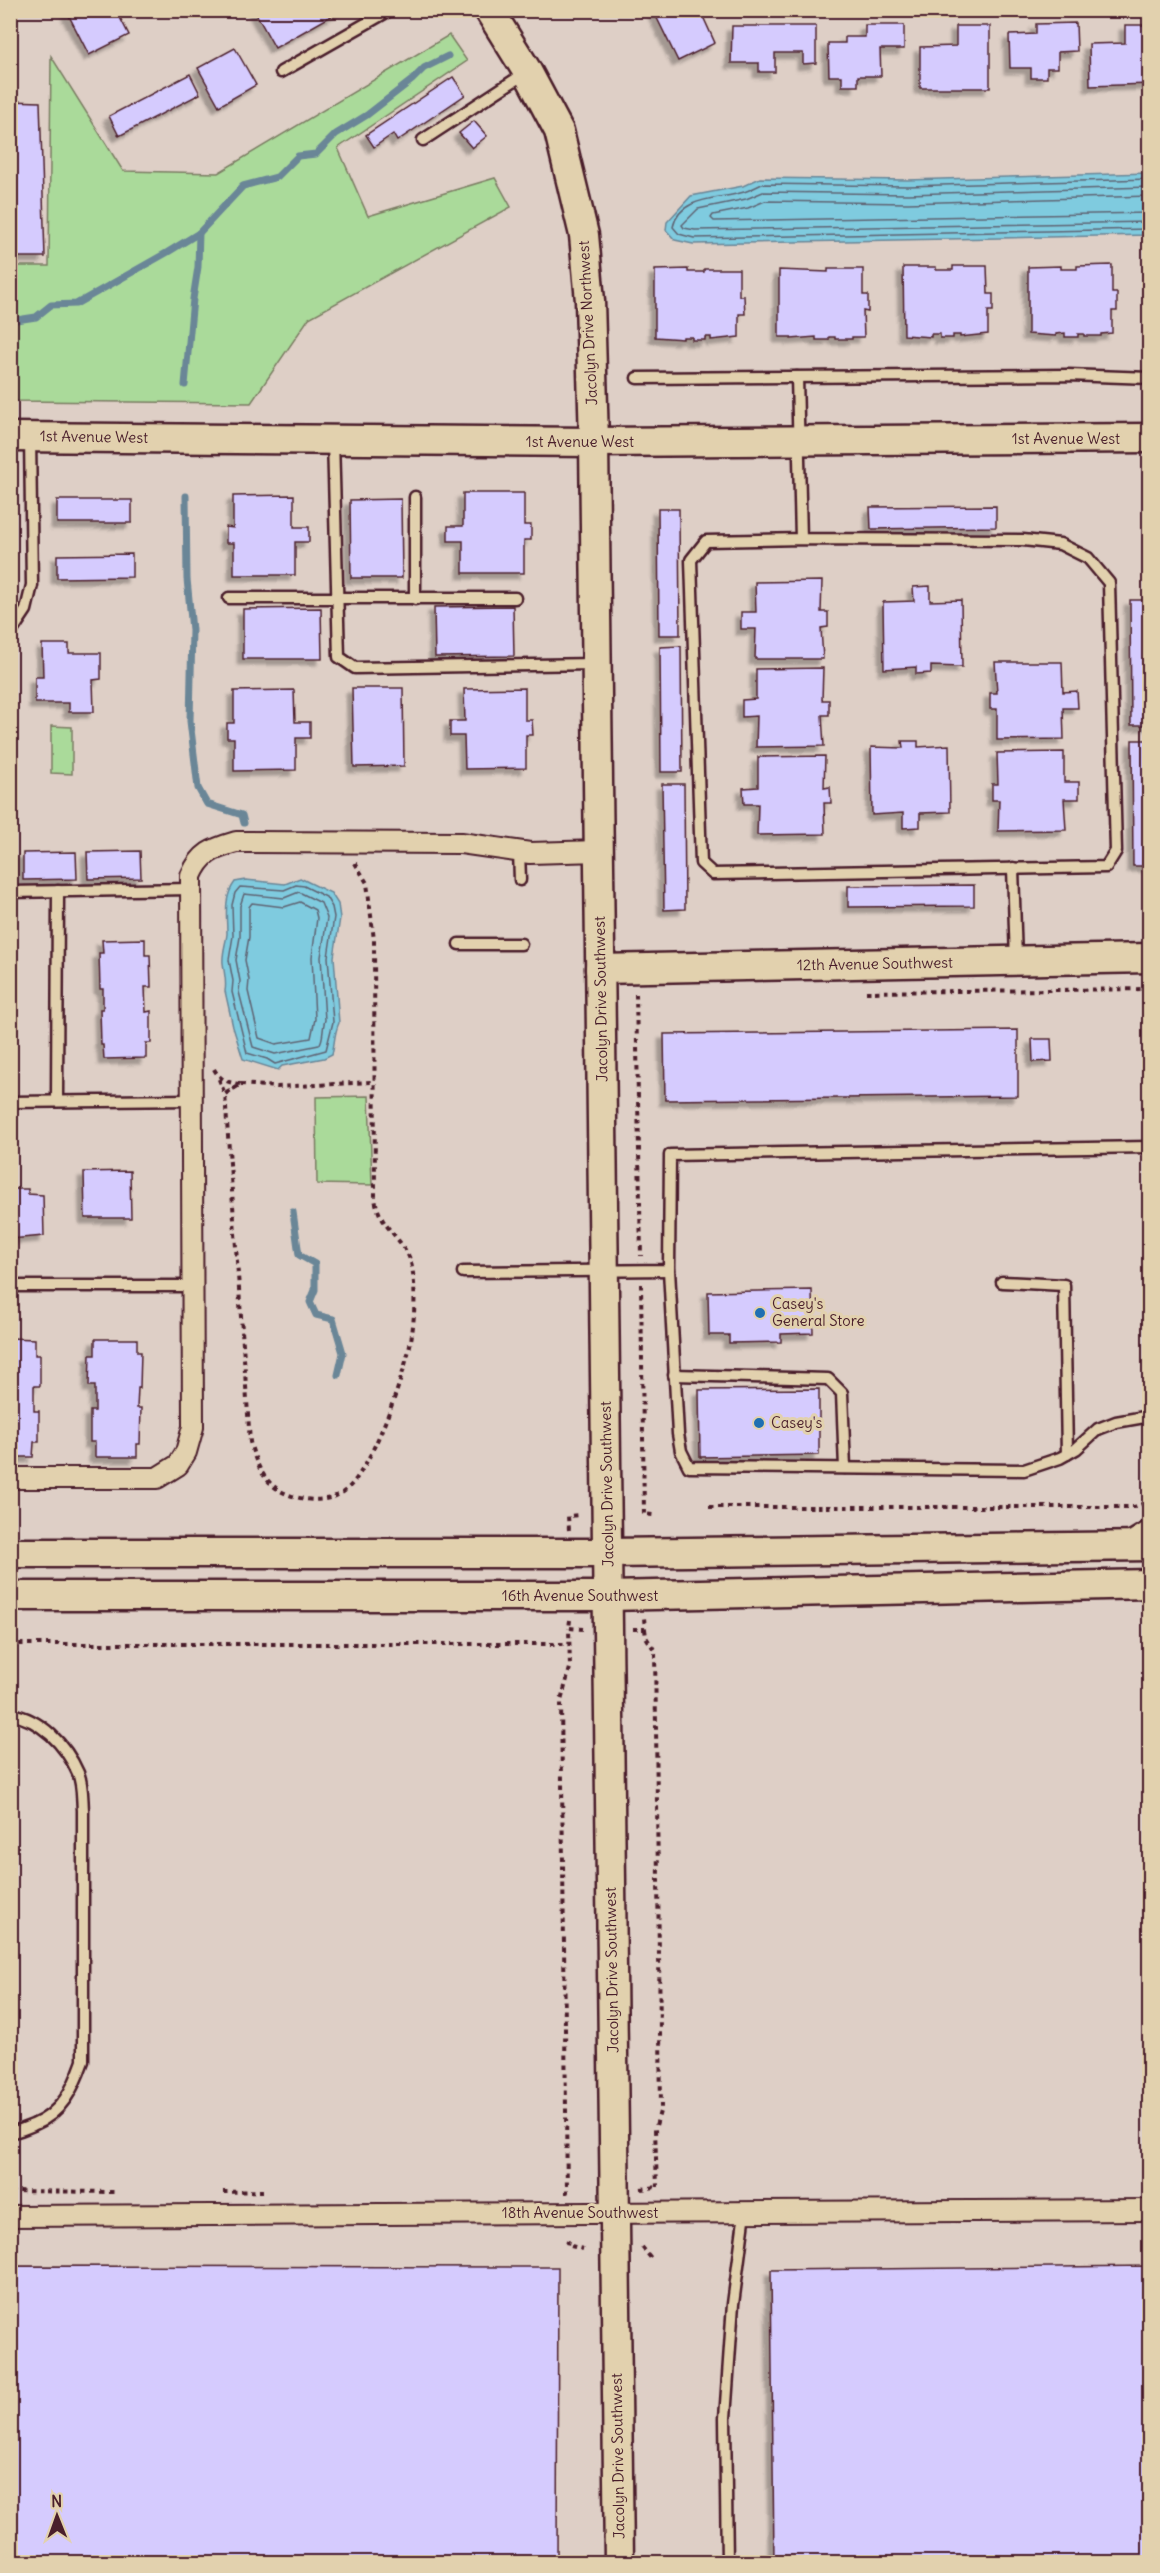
<svg xmlns="http://www.w3.org/2000/svg" width="1160" height="2573" font-family="Delius,sans-serif">
<style>
.green{fill:#aada9a;stroke:#7a7c62;stroke-width:1.5}
.water{fill:#7fcbdf;stroke:#6a8697;stroke-width:1.5}
.lines{fill:none;stroke-linecap:round;stroke-linejoin:round}
.shore{stroke:#5f6473;stroke-width:1.5}
.stream{stroke:#6a8697;stroke-width:7}
.building{fill:#d5cbfe;stroke:#4a1f2b;stroke-width:1.5;filter:url(#shadow)}
.lane-casing{stroke:#4a1f2b;stroke-width:15}
.street-casing{stroke:#4a1f2b;stroke-width:24}
.secondary-casing{stroke:#4a1f2b;stroke-width:33}
.path{stroke:#4a1f2b;stroke-width:4;stroke-dasharray:4.5 4.5;stroke-linecap:butt}
.lane{stroke:#e2d1ae;stroke-width:10}
.street{stroke:#e2d1ae;stroke-width:20}
.secondary{stroke:#e2d1ae;stroke-width:28}
.poi-dot{fill:#1f6fb2;stroke:#e2d1ae;stroke-width:2}
.labels{text-anchor:middle;stroke-width:6;stroke-linejoin:round;paint-order:stroke}
.street-label{font-size:15px;fill:#4a1f2b;stroke:#e2d1ae}
.poi-label{font-size:15px;fill:#4a1f2b;stroke:#e2d1ae;text-anchor:start}
</style>
<defs>
<filter id="shadow"><feDropShadow dx="-5.5" dy="5.5" stdDeviation="1.5" flood-color="#0004"/></filter>
</defs>
<rect width="100%" height="100%" fill="#decfc6"/>
<filter id="ink" filterUnits="userSpaceOnUse"><feTurbulence type="fractalNoise" baseFrequency=".0167" numOctaves="2"/><feDisplacementMap in="SourceGraphic" scale="12" xChannelSelector="R" yChannelSelector="G"/><feConvolveMatrix kernelMatrix="1 2 1 2 8 2 1 2 1" color-interpolation-filters="sRGB"/></filter>
<g filter="url(#ink)">
<g class="green">
<polygon points="449,35 467,61 338,148 368,216 495,178 511,207 309,318 251,403 11,401 11,266 49,266 51,56 123,171 218,173"/>
<polygon points="51,726 72,727 72,774 51,773"/>
<polygon points="369,1096 372,1185 317,1184 316,1097"/>
</g>
<g class="water">
<polygon points="1149,173 1149,235 693,244 675,240 666,230 667,222 691,196 743,186 760,178 908,180"/>
<path d="M300 878 331 893 338 904 340 918 334 957 339 1023C334 1033 335 1043 332 1054L324 1058 282 1066 278 1070 243 1059 233 1027 225 991C227 981 224 973 223 963 222 953 226 943 227 934 227 915 223 898 235 882L246 880 285 884Z"/>
</g>
<g class="lines">
<g class="shore">
<path d="M1150 179 908 186 762 184C756 187 750 190 744 192 720 200 680 195 673 227L679 234 694 238 1150 229"/>
<polyline points="1150,187 908,194 763,192 746,199 698,209 682,225 684,228 695,230 1150,222"/>
<polyline points="1150,196 908,203 765,201 748,208 713,215 711,218 714,221 1150,213"/>
<polygon points="296,885 304,886 326,897 332,907 334,917 328,957 333,1022 326,1050 275,1064 267,1059 247,1053 232,992 233,981 229,960 233,936 232,905 235,893 240,887 284,890"/>
<path d="M299 892 321 903 327 918 321 957 325 1020C322 1028 324 1040 319 1045L275 1054 253 1047 239 992 240 981 236 960 240 937V906L244 894 284 898Z"/>
<polygon points="300,902 315,910 317,918 312,957 315,1019 311,1038 276,1044 259,1038 248,991 249,980 245,960 249,937 249,907 252,903 284,907"/>
</g>
<g class="stream">
<polyline points="10,321 36,317 51,305 76,304 168,252 199,233 243,186 277,177 298,156 316,154 336,134 367,115 412,80 424,68 448,56"/>
<polyline points="185,385 193,299 198,267 199,233"/>
<polyline points="186,496 187,579 192,630 190,721 198,788 207,804 242,815 244,823"/>
<polyline points="293,1212 299,1255 315,1264 315,1290 310,1302 316,1315 333,1319 343,1353 338,1375"/>
</g>
</g>
<g class="building">
<polygon points="66,10 116,10 129,35 89,55"/>
<polygon points="254,10 342,10 275,48"/>
<polygon points="653,10 700,10 715,43 678,61"/>
<polygon points="1076,23 1077,51 1058,52 1058,68 1047,68 1047,78 1031,78 1031,68 1010,68 1009,35 1036,34 1036,24"/>
<polygon points="865,25 904,25 904,49 880,49 881,76 858,76 858,86 842,86 842,76 829,76 828,43 845,43 845,37 865,37"/>
<polygon points="1125,25 1150,25 1150,84 1090,86 1089,44 1125,43"/>
<polygon points="732,26 816,26 816,63 803,64 803,53 775,53 775,72 759,72 759,63 731,63"/>
<polygon points="956,26 990,26 990,88 920,88 920,47 956,46"/>
<polygon points="235,48 256,85 219,106 198,68"/>
<polygon points="190,74 200,94 119,136 109,116"/>
<polygon points="453,77 465,95 397,141 393,134 374,147 366,135"/>
<polygon points="10,101 40,102 45,257 10,257"/>
<polygon points="474,121 487,136 472,148 459,133"/>
<polygon points="1112,265 1112,293 1117,293 1117,311 1112,311 1112,333 1101,334 1101,336 1084,336 1084,334 1078,334 1078,337 1065,337 1065,333 1056,334 1056,336 1028,334 1028,267 1061,266 1061,269 1077,269 1077,266"/>
<polygon points="953,266 987,266 988,294 993,294 993,311 988,311 988,334 960,337 960,335 953,335 953,338 940,338 940,334 931,334 931,337 904,335 903,267 936,267 936,270 953,270"/>
<polygon points="688,269 688,272 704,272 704,269 739,269 739,296 744,296 745,314 739,314 739,337 711,340 711,337 705,337 705,340 692,340 692,337 683,337 683,339 655,337 655,270"/>
<polygon points="828,269 863,269 863,295 868,295 868,312 863,311 864,337 852,337 852,339 835,339 835,337 829,337 829,340 816,340 816,337 791,339 791,337 779,337 779,270 828,272"/>
<polygon points="463,493 524,493 524,525 531,525 531,540 524,540 524,573 463,573 463,541 448,541 448,526 463,526"/>
<polygon points="294,495 294,527 309,527 309,542 295,542 295,575 234,575 234,543 226,543 226,527 233,528 233,496"/>
<polygon points="401,499 402,578 351,578 350,500"/>
<rect x="57" y="500" width="75" height="23"/>
<polygon points="996,506 996,527 871,529 870,507"/>
<polygon points="658,509 679,509 680,635 659,635"/>
<polygon points="132,554 132,577 57,578 57,555"/>
<polygon points="822,581 821,612 828,612 828,627 821,628 823,659 755,659 756,629 741,629 741,612 756,612 755,582"/>
<polygon points="930,586 930,601 961,600 962,667 931,666 931,673 916,674 916,667 884,669 883,602 914,601 913,587"/>
<polygon points="1130,600 1150,600 1150,725 1131,725"/>
<polygon points="513,606 514,656 435,657 434,607"/>
<polygon points="321,608 322,659 243,659 243,609"/>
<polygon points="42,644 69,644 69,653 101,653 101,679 93,680 94,712 69,712 69,703 35,703 35,677 43,677"/>
<polygon points="681,646 682,772 661,772 660,647"/>
<polygon points="995,662 1062,662 1063,692 1077,691 1078,708 1063,708 1064,739 997,740 997,709 990,709 990,693 997,693"/>
<polygon points="823,668 822,700 829,700 829,715 822,715 824,746 756,747 757,716 742,717 742,700 756,699 756,669"/>
<polygon points="352,688 403,688 404,766 354,767"/>
<polygon points="525,688 525,720 532,720 533,735 526,735 526,768 465,769 464,736 450,736 450,721 465,721 464,689"/>
<polygon points="294,690 295,722 310,722 310,738 296,738 296,770 234,771 234,738 227,738 227,723 234,723 234,691"/>
<polygon points="1132,740 1150,740 1150,866 1133,866"/>
<polygon points="902,741 918,741 918,747 949,745 950,812 920,813 920,827 903,828 903,813 872,815 871,747 903,748"/>
<polygon points="1064,752 1064,782 1079,782 1079,799 1064,799 1066,830 998,831 999,800 992,800 992,784 998,784 997,753"/>
<polygon points="825,756 824,788 830,787 831,803 824,803 825,834 757,835 758,804 744,804 743,788 758,787 758,757"/>
<polygon points="662,784 684,784 685,909 664,910"/>
<polygon points="140,851 141,878 88,879 87,852"/>
<polygon points="76,852 77,879 23,880 23,853"/>
<polygon points="974,885 974,906 848,907 848,886"/>
<polygon points="145,939 145,955 150,955 151,987 145,987 146,1012 151,1011 151,1043 146,1043 146,1058 104,1059 103,1045 101,1045 100,1009 103,1009 103,989 100,989 99,953 103,953 102,940"/>
<polygon points="1018,1030 1018,1096 665,1100 664,1034"/>
<polygon points="1032,1039 1051,1039 1052,1061 1033,1062"/>
<polygon points="130,1171 131,1218 85,1218 84,1172"/>
<polygon points="10,1189 28,1189 28,1194 43,1195 44,1236 10,1239"/>
<polygon points="812,1290 813,1333 781,1334 781,1342 729,1343 729,1335 709,1335 708,1292"/>
<polygon points="10,1338 35,1339 35,1355 40,1355 40,1386 34,1386 34,1411 39,1411 39,1442 34,1442 33,1457 10,1457"/>
<polygon points="95,1339 137,1339 137,1352 141,1352 140,1388 138,1388 137,1408 141,1408 140,1444 137,1444 137,1457 95,1457 95,1442 90,1442 90,1411 95,1411 95,1386 89,1386 90,1355 95,1355"/>
<polygon points="819,1389 819,1455 700,1457 699,1390"/>
<polygon points="10,2266 558,2267 557,2562 10,2562"/>
<polygon points="1150,2266 1150,2562 774,2562 771,2270"/>
</g>
<g class="lines">
<g class="lane-casing">
<g id="lane">
<polyline points="281,72 390,10"/>
<polyline points="423,140 527,72"/>
<polyline points="797,377 801,539 706,541 691,560 701,863 713,874 1106,867 1116,851 1109,583 1088,558 1060,544 1023,540 801,539"/>
<polyline points="637,378 1068,375 1150,378"/>
<polyline points="333,440 339,657 355,668 595,664"/>
<polyline points="415,497 415,599"/>
<polyline points="229,598 515,598"/>
<polyline points="10,634 26,610 32,585 30,437"/>
<polyline points="519,851 520,880"/>
<polyline points="1013,868 1016,961"/>
<polyline points="10,892 191,889"/>
<polyline points="459,944 521,944"/>
<polyline points="57,1101 58,891"/>
<polyline points="10,1102 192,1100"/>
<polyline points="669,1270 678,1434 681,1451 689,1467 1024,1470 1060,1458 1076,1449 1098,1429 1116,1422 1150,1416"/>
<polyline points="463,1272 669,1270 670,1155 1150,1147"/>
<polyline points="1002,1282 1064,1285 1067,1454"/>
<polyline points="10,1286 192,1286"/>
<polyline points="674,1375 828,1379 842,1393 845,1468"/>
<polyline points="1127,1539 1150,1525"/>
<path d="M10 1714C41 1719 66 1745 78 1773 83 1784 82 1799 83 1810V2061C73 2089 62 2113 33 2125 25 2128 18 2132 10 2132"/>
<polyline points="727,2562 725,2418 733,2304 745,2212"/>
</g>
</g>
<g class="street-casing">
<g id="street">
<path d="M10 1478H157L178 1465 186 1452 193 1427 191 876C201 853 212 849 236 842L461 843 530 853 599 851"/>
<polyline points="10,2216 1150,2210"/>
</g>
</g>
<g class="secondary-casing">
<g id="secondary">
<polyline points="489,10 527,71 559,131 584,235 590,301 594,442 619,2562"/>
<polyline points="10,437 594,442 1150,438"/>
<polyline points="600,969 1150,958"/>
<polyline points="10,1553 608,1553 1150,1546"/>
<polyline points="10,1596 608,1596 1150,1584"/>
</g>
</g>
<g class="path">
<path d="M355 863 367 883 374 940 375 1199C380 1225 395 1232 407 1253 417 1269 415 1314 412 1334 408 1367 373 1466 348 1488 335 1501 313 1502 296 1497 267 1490 257 1468 250 1442L225 1094 241 1084 277 1087 373 1082"/>
<polyline points="866,992 1150,989"/>
<polyline points="636,994 641,1256"/>
<path d="M214 1069C220 1080 228 1083 241 1084L225 1094 218 1077"/>
<polyline points="641,1284 644,1514 653,1515"/>
<polyline points="709,1507 1134,1507 1150,1501"/>
<polyline points="569,1530 568,1516 579,1515"/>
<polyline points="570,1620 569,1628 583,1629"/>
<polyline points="633,1629 645,1629 644,1618"/>
<polyline points="645,1629 646,1637 655,1651 661,2108 655,2129 657,2187"/>
<polyline points="10,1644 570,1644"/>
<polyline points="641,2189 657,2187 657,2189"/>
<polyline points="10,2191 114,2192"/>
<polyline points="223,2192 263,2191"/>
<polyline points="565,2192 567,2192 561,1701 570,1668 569,1628"/>
<polyline points="568,2240 567,2245 583,2249"/>
<polyline points="642,2247 651,2258"/>
</g>
<use href="#lane" class="lane"/>
<use href="#street" class="street"/>
<use href="#secondary" class="secondary"/>
</g>
</g>
<g class="poi-dot">
<circle cx="760" cy="1313" r="6"/>
<circle cx="759" cy="1423" r="6"/>
</g>
<g class="labels">
<g class="street-label">
<text transform="translate(588 323) rotate(-93)" y="5">Jacolyn Drive Northwest</text>
<text transform="translate(94 437) rotate(1)" y="5">1st Avenue West</text>
<text x="1066" y="444">1st Avenue West</text>
<text x="580" y="447">1st Avenue West</text>
<text transform="translate(875 964) rotate(-1)" y="5">12th Avenue Southwest</text>
<text transform="translate(601 999) rotate(-91)" y="5">Jacolyn Drive Southwest</text>
<text transform="translate(607 1484) rotate(-91)" y="5">Jacolyn Drive Southwest</text>
<text x="580" y="1601">16th Avenue Southwest</text>
<text transform="translate(612 1970) rotate(-91)" y="5">Jacolyn Drive Southwest</text>
<text x="580" y="2218">18th Avenue Southwest</text>
<text transform="translate(618 2456) rotate(-91)" y="5">Jacolyn Drive Southwest</text>
</g>
<g class="poi-label">
<text x="772" y="1309">Casey's<tspan x="772" dy="17">General Store</tspan></text>
<text x="771" y="1428">Casey's</text>
</g>
</g>
<rect width="1160" height="2573" fill="none" stroke="#e2d1ae" stroke-width="36"/>
<rect x="18" y="18" width="1124" height="2537" fill="none" stroke="#4a1f2b" stroke-width="2" filter="url(#ink)"/>
<g transform="translate(57 2516) rotate(359)" stroke="#e2d1ae" stroke-width="4.5" paint-order="stroke">
<path d="M0-4.5L10 22L0 15L-10 22Z" fill="#4a1f2b"/>
<text y="-9" font-size="16" font-weight="bold" text-anchor="middle" fill="#4a1f2b">N</text>
</g>
</svg>
